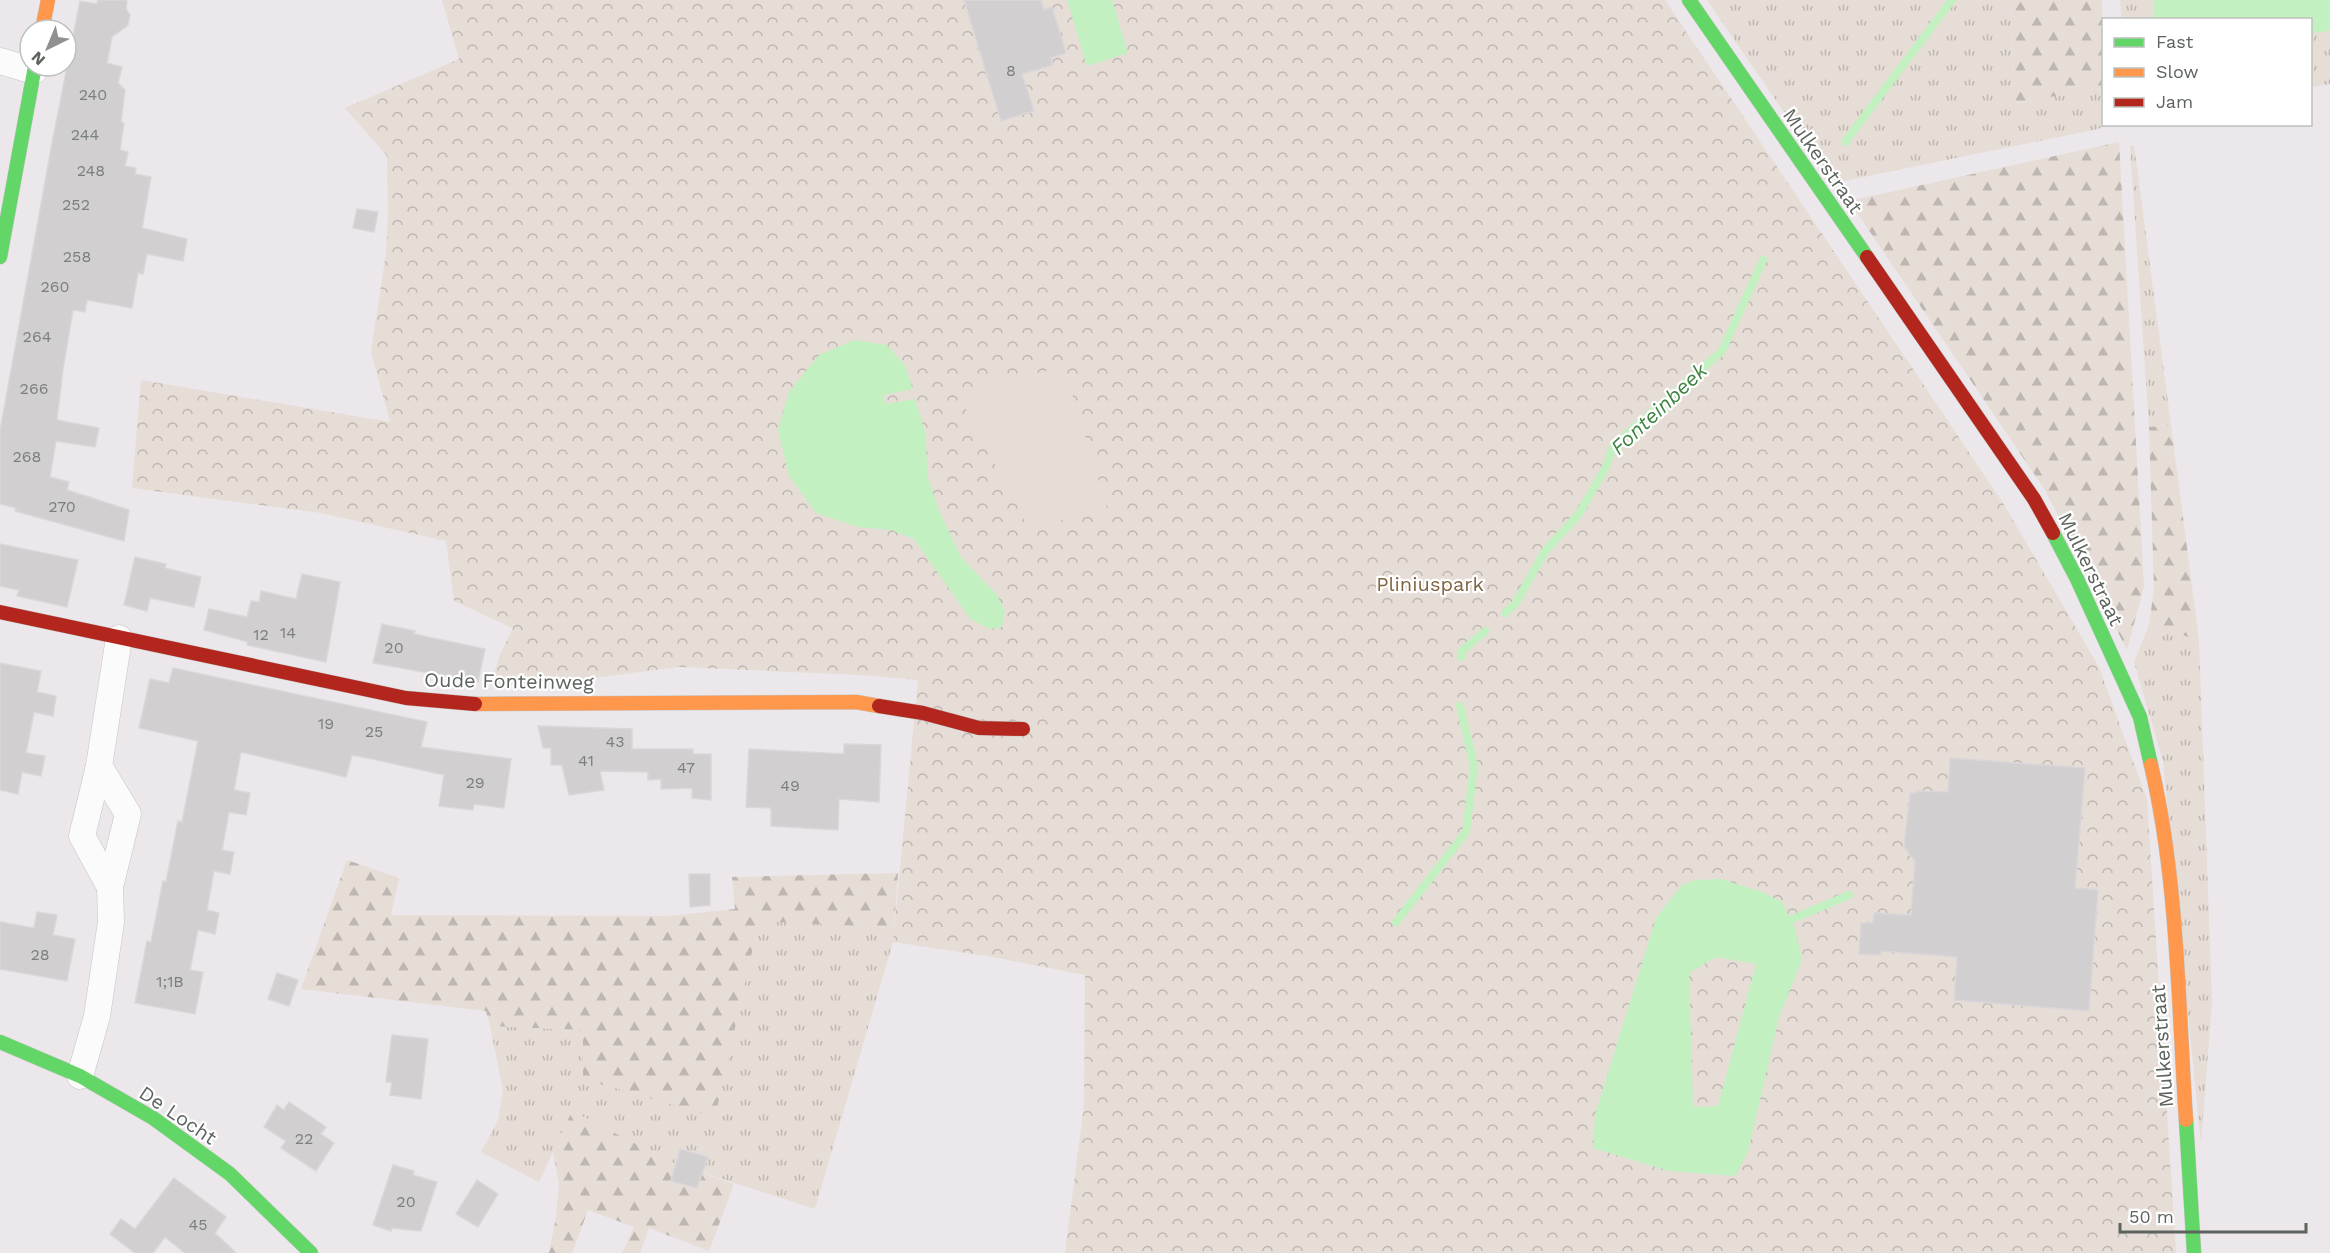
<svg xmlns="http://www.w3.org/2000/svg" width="2330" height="1253" font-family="'Work Sans',sans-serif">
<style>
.grass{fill:url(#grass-tufts)}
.forest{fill:url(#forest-firs)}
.park{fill:url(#park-crowns)}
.garden{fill:#e6ddd6}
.water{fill:#c2f0c0;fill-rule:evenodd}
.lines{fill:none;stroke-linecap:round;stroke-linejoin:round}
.stream{stroke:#c2f0c0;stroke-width:8}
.building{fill:#d1cfd0;stroke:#dad6da;stroke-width:1.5}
.street-casing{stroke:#c5c5c4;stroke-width:27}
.fast-casing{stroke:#c5c5c4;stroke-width:15}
.slow-casing{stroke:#c5c5c4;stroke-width:15}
.jam-casing{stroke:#c5c5c4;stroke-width:15}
.street{stroke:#fcfbfc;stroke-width:26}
.fast{stroke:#63d668;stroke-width:14}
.slow{stroke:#ff974d;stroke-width:14}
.jam{stroke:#b3261e;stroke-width:14}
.labels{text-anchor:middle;stroke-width:4.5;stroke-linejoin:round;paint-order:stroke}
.number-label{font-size:16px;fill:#7b807c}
.street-label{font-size:20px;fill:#5d645e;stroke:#fff}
.park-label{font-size:20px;fill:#806440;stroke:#fff}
.water-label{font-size:21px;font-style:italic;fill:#408443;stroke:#fff}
</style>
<defs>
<pattern id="grass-tufts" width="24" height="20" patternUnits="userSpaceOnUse" patternTransform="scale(1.5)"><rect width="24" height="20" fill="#e6ddd6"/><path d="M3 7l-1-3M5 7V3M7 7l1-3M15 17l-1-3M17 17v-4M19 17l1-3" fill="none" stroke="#beb7b1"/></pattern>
<pattern id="forest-firs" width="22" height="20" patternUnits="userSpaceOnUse" patternTransform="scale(1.5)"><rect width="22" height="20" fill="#e6ddd6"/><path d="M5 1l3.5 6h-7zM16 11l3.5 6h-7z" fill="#beb7b1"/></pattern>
<pattern id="park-crowns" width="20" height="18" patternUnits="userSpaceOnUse" patternTransform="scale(1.5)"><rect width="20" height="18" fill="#e6ddd6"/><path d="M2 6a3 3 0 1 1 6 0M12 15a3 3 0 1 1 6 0" fill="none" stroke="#beb7b1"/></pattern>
</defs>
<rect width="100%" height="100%" fill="#ebe7ea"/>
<g class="grass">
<polygon points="1707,0 2010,0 2015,103 2103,88 2104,124 2108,125 2098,129 1839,182 1830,179"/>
<polygon points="2120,0 2153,0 2154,19 2122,19"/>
<polygon points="2330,31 2330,84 2311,87 2310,33"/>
<polygon points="2134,145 2171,425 2149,427 2130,146"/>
<polygon points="2149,625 2199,640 2212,1002 2201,1144 2163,761 2134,662"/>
<polygon points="759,920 894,928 893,942 815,1209 673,1163 572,1111 539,1182 481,1152 498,1121 503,1090 490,1026 583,1030 715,1116"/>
</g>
<g class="forest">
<polygon points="2010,0 2102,0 2103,88 2015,103"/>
<polygon points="2119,142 2144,586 2127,650 2045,490 1849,201"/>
<polygon points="2171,425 2199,640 2149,625 2154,589 2149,427"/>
<polygon points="347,860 399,878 391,915 668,916 735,909 732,877 898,873 894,928 759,921 715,1117 583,1079 583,1030 490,1026 486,1011 301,989"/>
<polygon points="572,1111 673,1163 734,1184 709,1251 649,1228 640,1253 622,1253 634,1227 588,1210 572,1253 549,1253 556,1217 559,1184 553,1151"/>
</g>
<polygon class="park" points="442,0 1665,0 2003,503 2099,667 2147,800 2176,1253 1065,1253 1084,1105 1085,975 993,957 893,942 918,680 861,675 679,667 562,682 491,685 499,657 513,628 454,601 446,541 321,513 132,488 141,380 390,422 371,352 386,253 388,215 387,156 345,108 459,59"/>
<polygon class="garden" points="1064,367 1108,512 1028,526 956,391"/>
<g class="water">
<polygon points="1067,0 1112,0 1128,53 1087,66"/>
<polygon points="2153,0 2330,0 2330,31 2311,33 2310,20 2154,19"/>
<polygon points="854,340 887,345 904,364 913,389 884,395 885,404 915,399 925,431 928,478 940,513 961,557 997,595 1005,612 1002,627 991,629 971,620 914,539 891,530 858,527 816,513 789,476 778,430 789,392 819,355"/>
<path d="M1721 879 1762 892 1782 902 1795 928 1802 960 1779 1017 1748 1152 1735 1176 1669 1171 1593 1148 1595 1115 1656 918 1682 885 1695 880ZM1716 957 1756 964 1718 1106 1693 1107 1689 973Z"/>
</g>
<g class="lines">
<g class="stream">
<polyline points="1845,142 1952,0"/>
<polyline points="1505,613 1516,603 1545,551 1578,515 1606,467 1613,446 1722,351 1763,260"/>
<polyline points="1461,657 1461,652 1485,631"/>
<polyline points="1790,920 1849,895"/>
<polyline points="1396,922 1466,832 1474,766 1460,706"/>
</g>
</g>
<g class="building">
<polygon points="98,0 127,0 126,9 130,15 128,25 112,37 107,63 122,67 118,83 125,90 121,122 124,123 120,150 128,152 125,166 136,168 135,174 151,177 142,228 187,239 183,261 147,254 143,274 138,273 132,308 87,300 85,312 73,310 63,369 57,420 99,428 95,447 56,441 50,477 69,482 67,490 129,510 124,541 15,511 16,508 0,504 0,431 53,138 80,1 97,4"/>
<polygon points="964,0 1041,0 1044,10 1052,7 1066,53 1051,58 1053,65 1022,74 1034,111 1001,121"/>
<polygon points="357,209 378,212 374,232 353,228"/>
<polygon points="0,544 78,560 67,607 17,596 19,590 0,586"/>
<polygon points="135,557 166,564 165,568 201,577 194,607 150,598 147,611 124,605"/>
<polygon points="302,574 340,582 326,662 247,645 248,642 204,630 209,609 247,617 251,601 259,602 261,591 296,599"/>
<polygon points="382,624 415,631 414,634 485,649 478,682 373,663"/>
<polygon points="0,663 41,671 37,692 56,696 53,716 34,712 26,753 45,756 41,776 22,772 18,794 0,790"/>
<polygon points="173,668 427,722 421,747 511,759 504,808 474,804 473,810 439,806 444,775 377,760 352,755 346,777 241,752 234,790 250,793 246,815 229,812 222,850 234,852 230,874 214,871 207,910 219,913 215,934 198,930 190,970 203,972 195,1014 135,1003 147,941 151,942 163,881 166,882 178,821 182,822 198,741 139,728 150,679 169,683"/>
<polygon points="538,726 632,729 632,749 693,749 693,754 711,754 711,800 692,798 692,788 661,789 661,779 648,780 648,772 600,771 604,790 569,795 562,765 551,765 551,748 543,748"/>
<polygon points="844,744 881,745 879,802 839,799 838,830 771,826 771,808 746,807 749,749 844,754"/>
<polygon points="1950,758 2085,768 2075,888 2098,890 2089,1011 1954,1000 1957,957 1881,951 1881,955 1859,954 1861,923 1873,923 1874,913 1911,915 1915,861 1904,847 1910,793 1916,793 1916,791 1948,792"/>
<polygon points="689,874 710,874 710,905 690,907"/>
<polygon points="37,912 57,915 53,935 75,939 67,981 0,969 0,922 34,928"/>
<polygon points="277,973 298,980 289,1006 268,999"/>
<polygon points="392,1035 428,1039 421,1099 390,1095 392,1082 386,1082"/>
<polygon points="289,1102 326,1127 321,1134 334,1143 316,1171 281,1148 286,1141 264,1127 277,1105 284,1110"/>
<polygon points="680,1149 708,1157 697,1188 671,1181"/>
<polygon points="393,1165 414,1171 413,1175 437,1182 421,1231 392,1228 391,1231 373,1225"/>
<polygon points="174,1178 226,1217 215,1233 236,1253 185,1253 165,1237 153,1253 135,1253 110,1234 121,1219 135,1229"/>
<polygon points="477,1180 498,1194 478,1227 456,1214"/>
</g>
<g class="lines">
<g class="street-casing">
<g id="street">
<polyline points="0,61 34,71"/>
<polyline points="110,887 82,836 99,766 119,638"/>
<polyline points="80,1076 97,1016 111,922 110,887 128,814 99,766"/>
</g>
</g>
<g class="fast-casing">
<g id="fast">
<polyline points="1689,0 1867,257"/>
<polyline points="0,257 35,66"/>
<polyline points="2053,533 2077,579 2140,717 2151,765"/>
<polyline points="0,1042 80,1076 153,1118 230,1174 311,1253"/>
<polyline points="2186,1120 2194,1253"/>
</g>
</g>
<g class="slow-casing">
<g id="slow">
<polyline points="42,30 48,0"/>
<polyline points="475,704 856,702 879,706"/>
<path d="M2151 765C2178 880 2178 1002 2186 1120"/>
</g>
</g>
<g class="jam-casing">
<g id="jam">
<polyline points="1867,257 2034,499 2053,533"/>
<polyline points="0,612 406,698 475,704"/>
<polyline points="879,706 923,713 979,728 1023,729"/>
</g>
</g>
<use href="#street" class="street"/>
<use href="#fast" class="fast"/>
<use href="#slow" class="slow"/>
<use href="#jam" class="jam"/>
</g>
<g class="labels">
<g class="number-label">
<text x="1011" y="76">8</text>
<text x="93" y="100">240</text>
<text x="85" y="140">244</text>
<text x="91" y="176">248</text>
<text x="76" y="210">252</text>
<text x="77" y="262">258</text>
<text x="55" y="292">260</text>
<text x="37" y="342">264</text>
<text x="34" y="394">266</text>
<text x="27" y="462">268</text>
<text x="62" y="512">270</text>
<text x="288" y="638">14</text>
<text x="261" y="640">12</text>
<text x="394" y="653">20</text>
<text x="326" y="729">19</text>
<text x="374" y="737">25</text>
<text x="615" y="747">43</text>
<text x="586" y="766">41</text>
<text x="686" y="773">47</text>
<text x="475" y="788">29</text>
<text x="790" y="791">49</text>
<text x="40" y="960">28</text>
<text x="170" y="987">1;1B</text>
<text x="304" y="1144">22</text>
<text x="406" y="1207">20</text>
<text x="198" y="1230">45</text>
</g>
<g class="street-label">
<text transform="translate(1823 161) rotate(55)" y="7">Mulkerstraat</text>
<text transform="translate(2091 569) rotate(64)" y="7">Mulkerstraat</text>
<text transform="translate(509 681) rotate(1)" y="7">Oude Fonteinweg</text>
<text transform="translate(2162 1046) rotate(-94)" y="7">Mulkerstraat</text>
<text transform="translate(178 1115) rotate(34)" y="7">De Locht</text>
</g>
<g class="park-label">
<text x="1430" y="591">Pliniuspark</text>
</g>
<g class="water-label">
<text transform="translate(1659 409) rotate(-43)" y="7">Fonteinbeek</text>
</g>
</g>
<rect x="2102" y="18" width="210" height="108" fill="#ffffff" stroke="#bec1bf" stroke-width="1.5"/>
<rect x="2114" y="38" width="30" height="9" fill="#63d668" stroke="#bec1bf" stroke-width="1.5"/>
<text x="2156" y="48" font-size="18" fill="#5d645e">Fast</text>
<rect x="2114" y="68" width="30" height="9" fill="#ff974d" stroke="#bec1bf" stroke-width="1.5"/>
<text x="2156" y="78" font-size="18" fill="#5d645e">Slow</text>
<rect x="2114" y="98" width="30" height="9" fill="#b3261e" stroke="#bec1bf" stroke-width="1.5"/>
<text x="2156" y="108" font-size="18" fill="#5d645e">Jam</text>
<g transform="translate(48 48) rotate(223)"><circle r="28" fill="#ffffff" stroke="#bec1bf" stroke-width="1.5"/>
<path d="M0-4.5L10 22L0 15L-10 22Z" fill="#8f928f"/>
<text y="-9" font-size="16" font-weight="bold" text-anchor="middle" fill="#5d645e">N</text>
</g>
<path d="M2120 1223v9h186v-9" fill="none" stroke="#5d645e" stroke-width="3"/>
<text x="2129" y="1223" font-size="18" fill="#5d645e" stroke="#ffffff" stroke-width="4.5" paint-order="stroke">50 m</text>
</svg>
